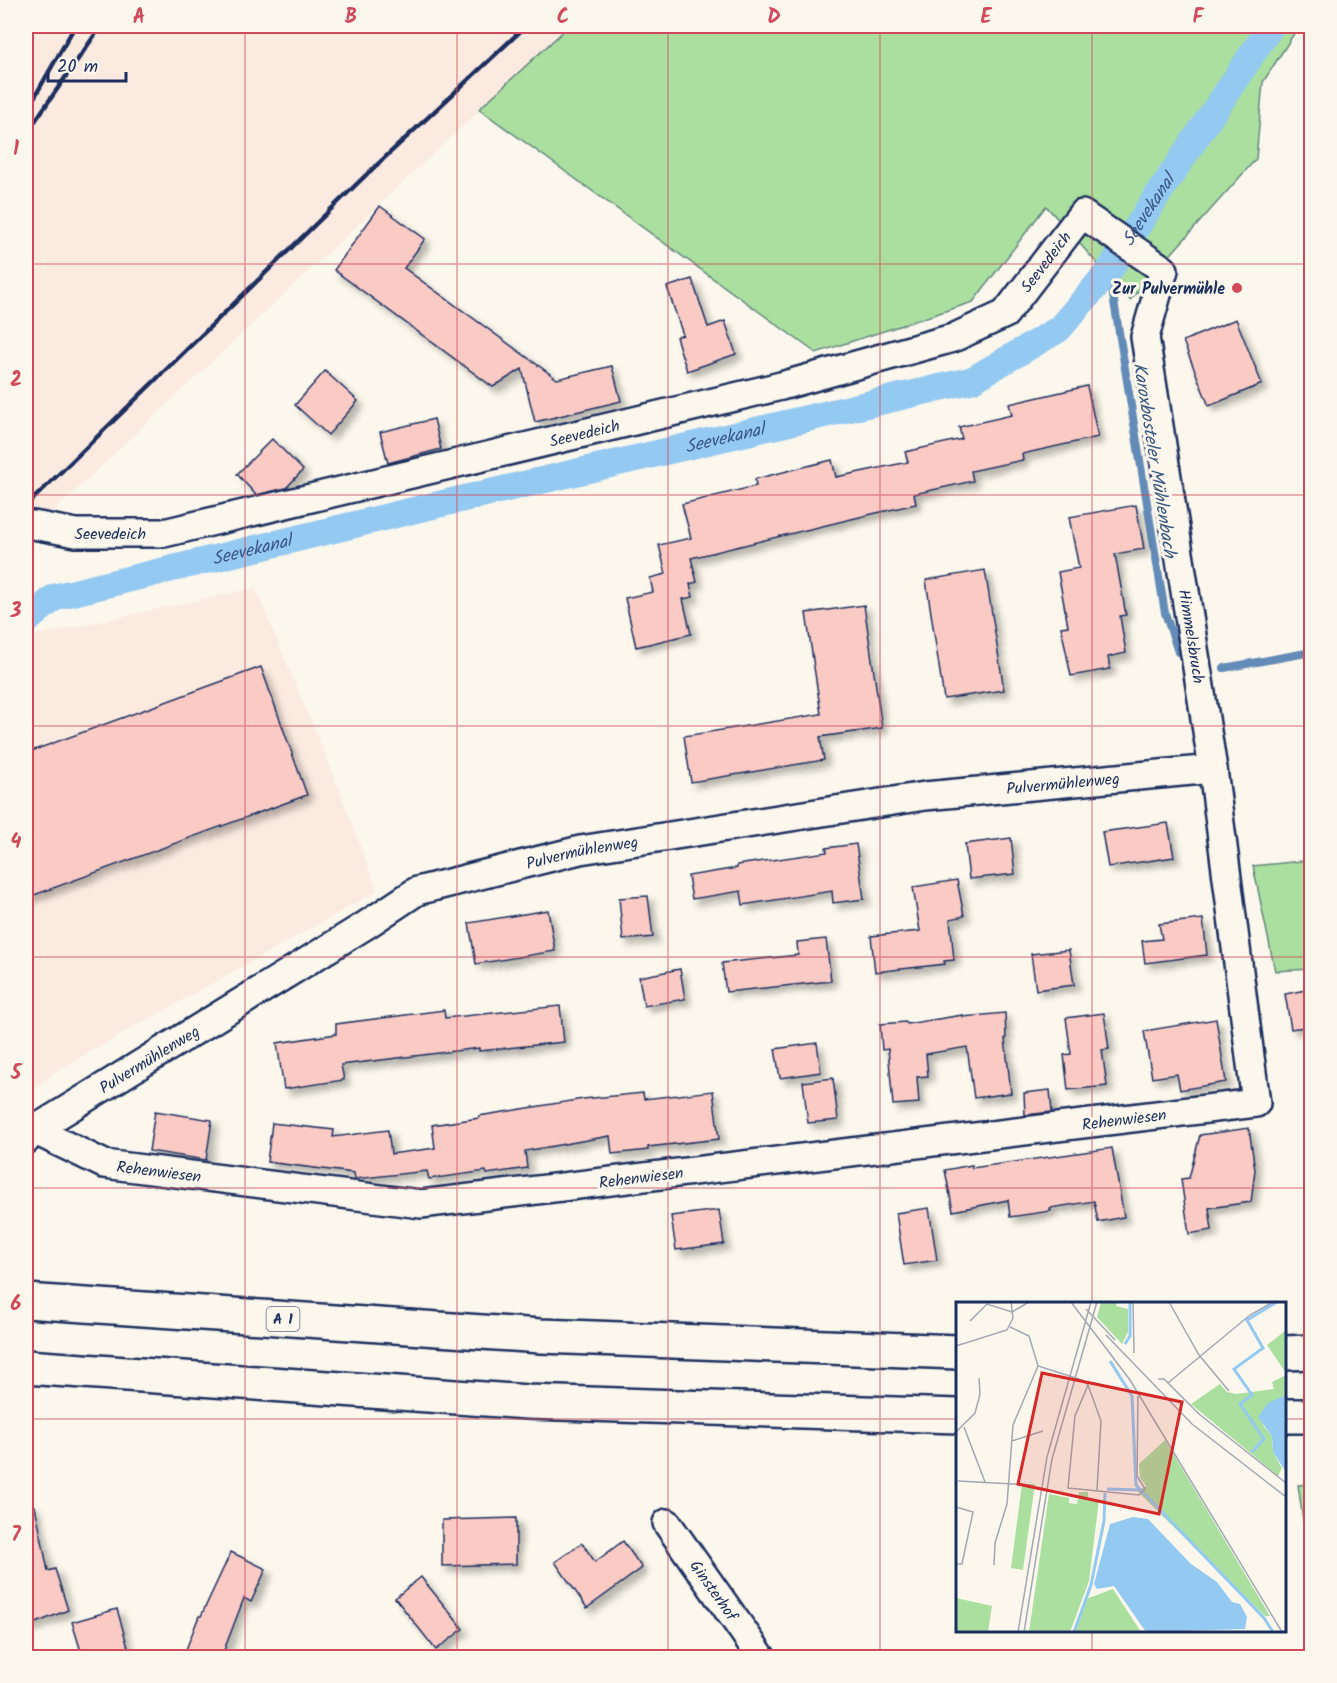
<svg xmlns="http://www.w3.org/2000/svg" width="1337" height="1683" font-family="Kalam,sans-serif">
<style>
.built{fill:#fbeae0}
.green{fill:#abdfa0;stroke:#63877f;stroke-width:1.5}
.lines{fill:none;stroke-linecap:round;stroke-linejoin:round}
.stream{stroke:#648bb7;stroke-width:8}
.canal{stroke:#94c9f2;stroke-width:27}
.building{fill:#facac5;stroke:#1b2f5e;stroke-width:1.5;filter:url(#shadow)}
.street-casing{stroke:#1b2f5e;stroke-width:32}
.highway-casing{stroke:#1b2f5e;stroke-width:38}
.street{stroke:#fbf7ec;stroke-width:27}
.highway{stroke:#fbf7ec;stroke-width:33}
.rail{stroke:#1b2f5e;stroke-width:4.5}
.grid{fill:none;stroke:#d1495b;stroke-width:1.5;stroke-opacity:0.55}
.poi-dot{fill:#d1495b;stroke:#fbf7ec;stroke-width:2}
.labels{text-anchor:middle;stroke-width:6;stroke-linejoin:round;paint-order:stroke}
.shield{fill:#fbf7ec;stroke:#5e6b89;stroke-width:1.5}
.shield-label{font-size:15px;font-weight:bold;fill:#1b2f5e}
.street-label{font-size:16px;fill:#1b2f5e;stroke:#fbf7ec}
.poi-label{font-size:16px;font-weight:bold;fill:#1b2f5e;stroke:#fbf7ec;text-anchor:end}
.water-label{font-size:18px;font-style:italic;fill:#395683;stroke:#fbf7ec}
.inset-river{fill:none;stroke:#94c9f2;stroke-width:3}
.inset-road{fill:none;stroke:#a1a7b3;stroke-width:1.5}
.view{fill:#d62828;fill-opacity:0.15;stroke:#d62828;stroke-width:3}
.inset-edge{fill:none;stroke:#1b2f5e;stroke-width:3}
.neatline{fill:none;stroke:#d1495b;stroke-width:2}
.grid-label{font-size:20px;text-anchor:middle;font-weight:bold;fill:#d1495b}
</style>
<defs>
<filter id="shadow"><feDropShadow dx="5.5" dy="5.5" stdDeviation="3" flood-color="#0004"/></filter>
</defs>
<rect width="100%" height="100%" fill="#fbf7ec"/>
<filter id="ink" filterUnits="userSpaceOnUse"><feTurbulence type="fractalNoise" baseFrequency=".0167" numOctaves="2"/><feDisplacementMap in="SourceGraphic" scale="12" xChannelSelector="R" yChannelSelector="G"/><feConvolveMatrix kernelMatrix="1 2 1 2 8 2 1 2 1" color-interpolation-filters="sRGB"/></filter>
<g filter="url(#ink)">
<g class="built">
<polygon points="26,26 569,26 26,537"/>
<polygon points="255,588 333,773 377,891 56,1071 26,1095 26,645 37,635"/>
</g>
<g class="green">
<polygon points="569,26 1299,26 1263,82 1256,159 1130,300 1046,206 973,302 816,353 479,109"/>
<polygon points="1311,860 1311,969 1275,971 1253,866"/>
<polygon points="1311,1484 1312,1484 1311,1576 1298,1485"/>
</g>
<g class="lines">
<g class="stream">
<polyline points="1109,271 1165,613 1178,652"/>
<polyline points="1224,668 1312,652"/>
</g>
<path class="canal" id="s1" d="M26 621 55 597 419 509 972 380 1059 329 1109 271 1147 211 1271 26"/>
</g>
<g class="building">
<polygon points="380,206 425,239 404,268 557,379 612,366 621,401 535,422 522,369 493,387 334,270"/>
<polygon points="692,279 708,327 725,321 736,354 687,371 676,337 683,335 667,287"/>
<polygon points="1236,319 1262,384 1209,406 1183,341"/>
<polygon points="325,371 358,401 328,435 295,405"/>
<polygon points="1087,386 1098,437 1022,454 1023,460 971,471 973,481 914,494 916,504 872,514 691,558 697,582 690,584 693,597 683,599 691,634 636,647 625,598 653,592 650,578 666,574 659,545 691,538 682,504 756,486 755,479 832,460 836,477 908,462 905,452 962,439 959,427 1012,415 1009,404"/>
<polygon points="434,419 441,449 388,463 380,432"/>
<polygon points="272,439 303,470 286,488 256,495 237,474"/>
<polygon points="1136,505 1144,549 1115,554 1126,615 1120,616 1126,653 1108,657 1110,669 1071,676 1061,627 1068,626 1058,572 1079,568 1069,517"/>
<polygon points="985,570 1004,690 944,699 926,580"/>
<polygon points="864,605 882,728 820,737 824,760 691,782 684,736 821,714 806,613"/>
<polygon points="261,667 307,795 26,898 26,753"/>
<polygon points="1168,823 1174,857 1108,867 1102,832"/>
<polygon points="1011,838 1015,874 969,879 965,844"/>
<polygon points="856,844 864,899 833,903 832,891 743,905 741,891 692,899 688,876 737,868 737,865 827,852 826,848"/>
<polygon points="957,880 964,916 950,919 954,960 944,961 945,964 875,972 871,936 920,931 913,887"/>
<polygon points="648,896 653,937 623,940 619,898"/>
<polygon points="548,910 555,951 476,964 469,923"/>
<polygon points="1203,919 1207,955 1145,963 1142,941 1162,939 1159,924"/>
<polygon points="826,939 831,981 726,992 722,963 798,955 797,942"/>
<polygon points="1069,950 1074,985 1036,990 1031,954"/>
<polygon points="680,969 685,999 644,1006 639,977"/>
<polygon points="1311,989 1311,1026 1291,1029 1285,994"/>
<polygon points="560,1006 564,1042 479,1051 479,1048 341,1065 344,1080 284,1089 277,1043 336,1034 336,1024 444,1010 445,1018"/>
<polygon points="1005,1013 1006,1039 1005,1039 1011,1093 974,1098 967,1047 926,1054 928,1076 917,1077 919,1103 893,1105 888,1049 882,1050 880,1024 906,1022 907,1024 963,1015 963,1017"/>
<polygon points="1104,1013 1109,1049 1102,1050 1107,1086 1068,1090 1064,1055 1071,1054 1066,1018"/>
<polygon points="1216,1019 1226,1082 1180,1090 1177,1074 1152,1078 1144,1031"/>
<polygon points="817,1043 821,1072 780,1078 775,1049"/>
<polygon points="833,1078 838,1120 808,1123 803,1082"/>
<polygon points="1050,1090 1052,1112 1025,1115 1024,1093"/>
<polygon points="713,1091 719,1139 648,1147 648,1150 612,1154 610,1136 525,1151 527,1168 487,1174 486,1171 429,1179 427,1171 355,1179 354,1173 267,1162 272,1123 334,1130 333,1137 388,1130 391,1154 435,1148 432,1125 479,1118 479,1116 583,1099 643,1093 644,1099"/>
<polygon points="155,1111 212,1120 206,1160 149,1151"/>
<polygon points="1249,1128 1255,1170 1251,1202 1209,1208 1212,1230 1189,1234 1181,1179 1189,1178 1200,1135"/>
<polygon points="1112,1148 1124,1217 1098,1222 1094,1201 1050,1208 1051,1211 1010,1217 1008,1200 953,1211 945,1170 972,1165 972,1168"/>
<polygon points="929,1208 937,1260 904,1265 896,1213"/>
<polygon points="719,1210 724,1244 676,1250 671,1216"/>
<polygon points="35,1506 48,1571 55,1569 68,1610 26,1627 26,1507"/>
<polygon points="516,1518 516,1564 442,1566 442,1520"/>
<polygon points="623,1541 642,1568 587,1608 555,1562 582,1543 595,1562"/>
<polygon points="231,1552 266,1569 251,1602 244,1598 221,1658 199,1658 185,1652 199,1616 201,1616"/>
<polygon points="421,1577 463,1629 436,1650 395,1598"/>
<polygon points="117,1609 131,1658 83,1658 72,1622"/>
</g>
<g class="lines">
<g class="street-casing">
<g id="street">
<path id="s2" d="M33 525 76 533H164L781 386 953 338 1005 314 1082 214 1164 270 1145 337 1213 769 1256 1103 421 1204 104 1164 34 1130"/>
<path id="s3" d="M26 1140 34 1130 366 925 417 891 580 850 925 796 1213 769"/>
<path id="s4" d="M667 1523 762 1658"/>
</g>
</g>
<g class="highway-casing">
<g id="highway">
<polyline points="26,1301 541,1336 958,1352"/>
<polyline points="1284,1353 1312,1352"/>
<polyline points="26,1367 528,1402 958,1416"/>
<polyline points="1284,1416 1312,1416"/>
</g>
</g>
<use href="#street" class="street"/>
<use href="#highway" class="highway"/>
<g class="rail">
<polyline points="26,33 30,26"/>
<polyline points="26,112 75,26"/>
<polyline points="26,134 101,26"/>
<polyline points="26,506 365,176 526,26"/>
</g>
</g>
</g>
<path class="grid" d="M245 26V1658M457 26V1658M668 26V1658M880 26V1658M1092 26V1304M26 264H1312M26 495H1312M26 726H1312M26 957H1312M26 1188H1312M26 1419H958M1284 1419H1312M1092 1630V1658"/>
<circle class="poi-dot" cx="1237" cy="288" r="6"/>
<g class="labels">
<rect class="shield" x="266.5" y="1307" width="33" height="24" rx="4.5"/>
<g class="shield-label">
<text x="283" y="1324">A 1</text>
</g>
<g class="street-label">
<text dy="6" stroke="none"><textPath href="#s2" startOffset="1068">Seevedeich</textPath></text>
<text dy="6" stroke="none"><textPath href="#s2" startOffset="564">Seevedeich</textPath></text>
<text dy="6" stroke="none"><textPath href="#s2" startOffset="78">Seevedeich</textPath></text>
<text dy="6" stroke="none"><textPath href="#s2" startOffset="1600">Himmelsbruch</textPath></text>
<text dy="6" stroke="none"><textPath href="#s3" startOffset="1120">Pulvermühlenweg</textPath></text>
<text dy="6" stroke="none"><textPath href="#s3" startOffset="634">Pulvermühlenweg</textPath></text>
<text dy="6" stroke="none"><textPath href="#s3" startOffset="148">Pulvermühlenweg</textPath></text>
<text transform="translate(1124 1119) rotate(-7)" y="6">Rehenwiesen</text>
<text transform="translate(159 1171) rotate(7)" y="6">Rehenwiesen</text>
<text transform="translate(641 1177) rotate(-7)" y="6">Rehenwiesen</text>
<text dy="6" stroke="none"><textPath href="#s4" startOffset="82">Ginsterhof</textPath></text>
</g>
<g class="poi-label">
<text x="1225" y="294">Zur Pulvermühle</text>
</g>
<g class="water-label">
<text dy="6" stroke="none"><textPath href="#s1" startOffset="1230">Seevekanal</textPath></text>
<text dy="6" stroke="none"><textPath href="#s1" startOffset="726">Seevekanal</textPath></text>
<text transform="translate(1155 460) rotate(81)" y="6">Karoxbosteler Mühlenbach</text>
<text dy="6" stroke="none"><textPath href="#s1" startOffset="240">Seevekanal</textPath></text>
</g>
</g>
<g transform="translate(956 1302)">
<rect width="330" height="330" fill="#fbf7ec"/>
<path d="M145 0H161L160 4 172 7V30L166 42 141 15ZM330 28V71L311 43ZM330 73V93L320 101 307 123 316 134 317 150 326 166 322 174 235 102 264 82 271 90 280 92 318 87 316 80ZM209 138 314 314H309L181 189 190 184 184 176 183 162ZM66 182H79L67 268 55 266ZM123 190H132V196L143 198 133 279 114 330H73L93 192 113 196V201L121 202ZM157 287 185 330H119L130 297ZM0 296 36 304 32 330H0Z" fill="#abdfa0"/>
<path d="M330 93V170L317 150 316 134 302 115 312 101ZM177 215 192 217 235 262 261 280 276 300 284 302 291 315 289 327 190 330 158 284 141 287 138 282 154 222Z" fill="#94c9f2"/>
<path class="inset-river" d="M169 42 174 34V0M154 59 176 94 180 183 308 316 317 330M296 150 308 137 284 102 296 93 278 67 307 46 291 18 321 0M151 187 184 188M118 330 135 283 148 219 149 191"/>
<path class="inset-road" d="M115 0 174 78 326 330M177 0 178 51M213 0 243 53 273 89M130 7 159 38M56 10 73 0M14 19 31 2 56 10M54 25 73 34 82 64 126 78 132 83 145 119 141 188M150 33 236 122 330 195M0 44 51 28 57 16 55 0M202 77H208L243 112 330 181M212 81 294 13 317 0M132 83 119 114 112 186 183 193 189 187 181 174 182 94M8 125 29 180M0 130 19 111 24 92 23 76M56 139 87 129M0 169V190M2 179 74 183M0 205 17 210 6 262H0M38 263 39 241 51 202 57 123 82 64M62 330 91 155 135 0M68 330 96 157 141 0"/>
<path class="view" d="M86 71 226 100 203 212 62 182Z"/>
<rect width="330" height="330" class="inset-edge"/>
</g>
<rect width="1337" height="1683" fill="none" stroke="#fbf7ec" stroke-width="66"/>
<path d="M48 72v9h78v-9" fill="none" stroke="#1b2f5e" stroke-width="3"/>
<text x="57" y="72" font-size="18" fill="#1b2f5e" stroke="#fbf7ec" stroke-width="4.5" paint-order="stroke">20 m</text>
<rect x="33" y="33" width="1271" height="1617" class="neatline"/>
<g class="grid-label">
<text x="139" y="23">A</text>
<text x="351" y="23">B</text>
<text x="563" y="23">C</text>
<text x="774" y="23">D</text>
<text x="986" y="23">E</text>
<text x="1198" y="23">F</text>
<text x="16" y="155">1</text>
<text x="16" y="386">2</text>
<text x="16" y="617">3</text>
<text x="16" y="848">4</text>
<text x="16" y="1079">5</text>
<text x="16" y="1310">6</text>
<text x="16" y="1541">7</text>
</g>
</svg>
